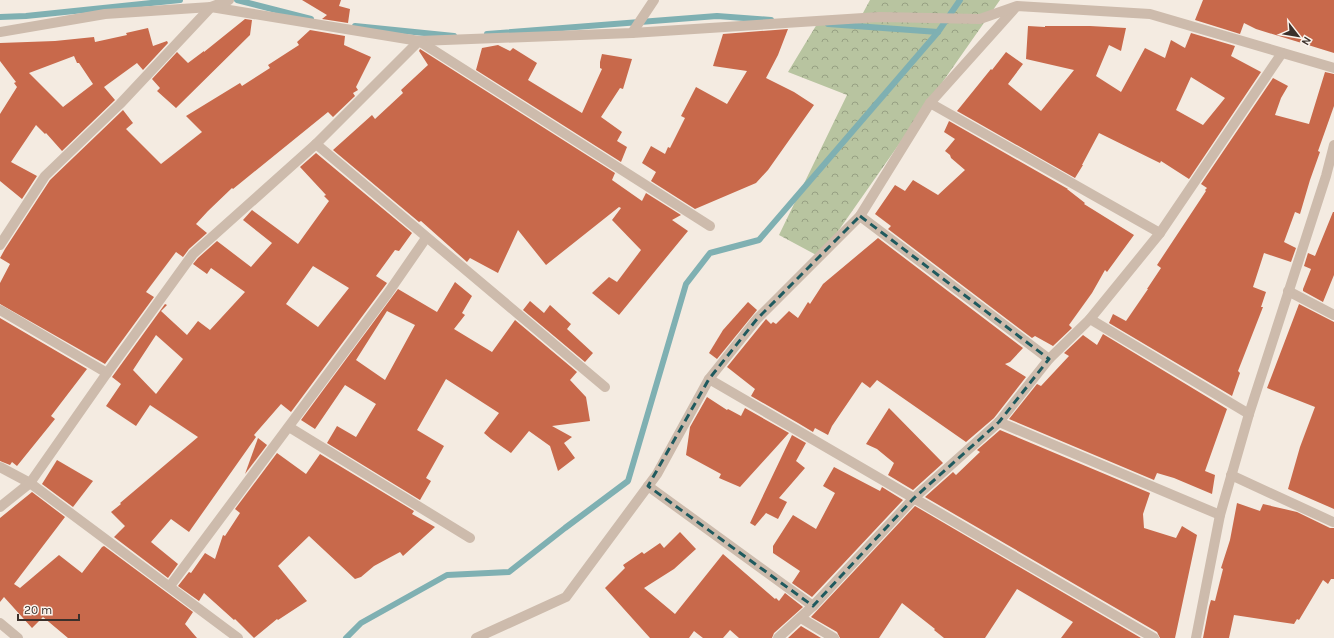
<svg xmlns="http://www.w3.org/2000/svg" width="1334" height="638" font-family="Karla,sans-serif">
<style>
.forest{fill:url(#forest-crowns)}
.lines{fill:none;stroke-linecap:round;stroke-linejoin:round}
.stream{stroke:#7fb0b2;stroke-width:6}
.building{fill:#c8694b;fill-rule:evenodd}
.street{stroke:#cdbbac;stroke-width:10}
.marked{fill:none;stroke:#1f5a5e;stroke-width:3;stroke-dasharray:8 5;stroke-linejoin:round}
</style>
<defs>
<pattern id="forest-crowns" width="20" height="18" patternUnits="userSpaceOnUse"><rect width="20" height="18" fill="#b8c4a0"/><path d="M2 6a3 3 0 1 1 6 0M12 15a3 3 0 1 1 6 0" fill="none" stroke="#97a083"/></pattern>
</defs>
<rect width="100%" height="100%" fill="#f4ebe1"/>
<polygon class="forest" points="870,0 1000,0 820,257 779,235 847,95 788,72 817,24 857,24"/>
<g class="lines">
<g class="stream">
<polyline points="237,0 311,19"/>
<polyline points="0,17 26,16 180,0"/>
<polyline points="828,24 938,32"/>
<polyline points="355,26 454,36"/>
<polyline points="487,34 717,16 771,20"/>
<polyline points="346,638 361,623 447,575 509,572 565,528 628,481 686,284 710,253 759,240 938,32 960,0"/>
</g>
</g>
<g class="building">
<polygon points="302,0 341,0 339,6 350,9 348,23 322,19 327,15"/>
<polygon points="1203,0 1334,0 1334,53 1256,29 1244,23 1240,34 1195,20"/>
<polygon points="245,19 252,20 250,35 176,108 157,91 160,88 152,79 177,52 188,63 204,51 204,52"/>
<path d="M1028 26 1045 27V26H1090L1126 28 1121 51 1109 45 1096 76 1121 92 1145 48 1165 58 1171 40 1185 48 1191 33 1235 46 1231 56 1261 72 1189 179 1161 161 1160 163 1099 133 1082 165H1083L1075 178 957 111 991 69 992 70 1006 52 1023 64 1008 84 1041 111 1074 70 1026 59ZM1191 77 1225 98 1203 125 1176 110Z"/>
<path d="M148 28 153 46 167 41 168 43 143 70 137 63 104 87 115 100 62 151 46 133 45 134 36 125 11 162 37 176 22 199 0 181V114L17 87 14 83 16 82 0 61V43L55 41 94 37 95 42 127 35 126 33ZM74 56 77 63H79L93 84 63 107 29 73Z"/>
<polygon points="788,29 778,55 766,78 794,92 814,105 768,170 756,183 695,209 651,181 656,172 642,163 651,146 665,154 668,147 670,148 685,118 681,116 696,87 727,104 747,71 713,66 723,34"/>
<polygon points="310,30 345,36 344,45 371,57 356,87 358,90 353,93 355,96 333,117 328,112 233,189 232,188 208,211 196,224 207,233 189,249 183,257 176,252 146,292 154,297 105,364 0,304 0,283 10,264 0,258 5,249 50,180 123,110 133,123 126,129 161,164 202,132 186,116 240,83 242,86 270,68 268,65 299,45 297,42"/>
<polygon points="498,45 510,51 513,48 537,63 528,80 582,113 602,69 600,68 600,62 602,54 632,59 623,89 620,88 601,117 622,132 617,141 627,147 621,162 476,70 482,48"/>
<polygon points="420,49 615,173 612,180 642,201 646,193 681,215 672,220 688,231 619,315 592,293 609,277 617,282 641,250 612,220 621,208 619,207 546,265 518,230 498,273 470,258 467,262 421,221 419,222 333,150 372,115 375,119 403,93 401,90 428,65 419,51"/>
<polygon points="1325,72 1334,74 1334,106 1318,151 1320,152 1310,180 1300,214 1295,212 1284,242 1296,248 1291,262 1264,253 1253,287 1266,292 1261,307 1263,307 1238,371 1240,373 1232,396 1109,323 1113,314 1126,321 1148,289 1147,289 1161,268 1157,265 1206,191 1205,190 1207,188 1201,184 1273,78 1288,86 1281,98 1275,115 1309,124"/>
<polygon points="949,121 1068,189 1067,189 1085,203 1084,204 1134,235 1107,272 1105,270 1092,293 1069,325 1072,328 1053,346 1035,336 1032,338 888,229 891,226 875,214 895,185 905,191 913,180 938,195 965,170 951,158 950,155 945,151 955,139 944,132"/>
<path d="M316 153 412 233 399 251 395 250 376 276 387 283 291 412 281 404 254 435 256 437 189 532 171 519 151 542 178 564 168 578 114 537 125 526 111 512 121 504 120 503 198 437 150 405 136 426 106 406 121 384 112 377 165 304 167 305 161 311 187 335 198 321 210 330 245 292 211 268 207 274 193 264 198 258 217 241 251 267 272 243 243 220 252 210 298 244 329 201 324 196 326 195 300 167ZM313 266 349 288 318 327 286 304ZM156 335 183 359 156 394 133 370Z"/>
<polygon points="1333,212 1334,212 1334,275 1323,302 1303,291 1303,289 1311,269 1304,266 1308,253 1315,256"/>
<polygon points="878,238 1023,348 1010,362 1005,364 1026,377 994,418 966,442 877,380 870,388 862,382 832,426 828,435 815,428 813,432 798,423 799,422 798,423 751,396 755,389 727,367 766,319 771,324 773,322 776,324 789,311 798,318 808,302 810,304 823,284"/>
<path d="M455 282 472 296 462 313 465 315 454 329 492 352 515 320 577 372 570 380 586 397 590 421 552 426 572 437 564 443 575 458 558 471 550 446 529 431 511 453 491 439 484 433 499 413 446 379 417 430 444 446 426 478 431 481 420 500 327 443 337 426 356 437 376 404 345 385 315 429 301 420 398 289 437 312ZM387 311 415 325 385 380 356 360Z"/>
<polygon points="530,301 544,313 550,305 571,324 567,329 593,353 585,362 523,310"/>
<polygon points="748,302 757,310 717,359 709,353 723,330"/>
<polygon points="1299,304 1334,322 1334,509 1288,489 1300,447 1315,407 1267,388"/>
<polygon points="0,318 87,369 51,416 55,419 17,466 12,462 10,465 0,461"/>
<polygon points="1103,334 1227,409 1205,471 1215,475 1212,494 1174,478 1157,473 1154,480 1009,419 1037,384 1041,386 1069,356 1064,353 1083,335 1097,345"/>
<polygon points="707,397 727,410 728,409 741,416 745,408 789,433 740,487 719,478 721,474 686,455 690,427"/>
<polygon points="889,408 943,463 913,490 888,475 894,463 877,449 866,444"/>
<polygon points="1000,430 1150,493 1143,514 1144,528 1176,538 1182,526 1197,535 1175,638 1160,638 1157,632 925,497 953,472 956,475 980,452 977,450"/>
<polygon points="792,435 806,443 796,461 805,468 779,498 787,502 778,519 766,513 755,526 750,523"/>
<polygon points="258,438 267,445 245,474"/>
<polygon points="277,453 306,474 320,454 414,511 412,514 435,527 403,556 400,552 374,566 361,577 355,579 309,536 278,566 307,601 278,620 277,619 254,638 235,619 234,620 204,593 199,601 178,586 189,572 191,573 205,553 215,559 223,535 225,536 240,513 235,509"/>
<polygon points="57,460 93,481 73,507 42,484"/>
<polygon points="834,467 880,491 882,487 903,500 812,597 792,583 800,571 773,553 773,546 793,515 816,529 835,493 823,486"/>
<polygon points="32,492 65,517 14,584 20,588 59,555 82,573 102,547 104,546 193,612 185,624 197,638 68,638 43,617 32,628 4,597 0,602 0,518"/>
<polygon points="1237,503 1260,511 1263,504 1297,512 1330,528 1334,528 1334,579 1331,579 1328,584 1323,580 1299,620 1297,619 1294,624 1234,615 1229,638 1203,638 1209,607 1211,600 1215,601 1223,569 1221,568 1230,540"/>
<polygon points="915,506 1141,638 1061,638 1073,622 1017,589 985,638 944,638 934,630 935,629 902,603 879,638 840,638 837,632 811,617"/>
<polygon points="680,532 696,549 674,569 644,588 675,614 723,554 775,599 776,598 779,601 785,593 803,607 774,633 772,638 739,638 730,630 723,638 703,638 694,631 689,638 650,638 605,588 625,568 623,565 642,552 644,554 660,543 664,548"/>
<polygon points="801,626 821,638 788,638"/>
</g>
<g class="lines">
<g class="street">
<polyline points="1015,8 930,103 860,216 757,319 709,379 1154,638"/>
<polyline points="0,32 105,14 211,7 419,41 632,33 879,17 980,19 1017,6 1150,14 1334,68"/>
<polyline points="632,33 654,0"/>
<polyline points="930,103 1160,233"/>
<polyline points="316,144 605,387"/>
<polyline points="860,216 1049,359"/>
<polyline points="0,245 45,176 120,104 211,7 229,0"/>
<polyline points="1288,291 1334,315"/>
<polyline points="0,310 107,373"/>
<polyline points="1090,319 1249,414"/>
<polyline points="999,422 1220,515"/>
<polyline points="289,427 470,538"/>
<polyline points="0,467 30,483 238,638"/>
<polyline points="1231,475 1333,522"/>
<polyline points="648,486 813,606"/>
<polyline points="0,507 30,483 107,373 193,254 316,144 419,41 710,226"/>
<polyline points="170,586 388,293 426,238"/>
<polyline points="801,618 834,638"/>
<polyline points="0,623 18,638"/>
<polyline points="476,638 566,597 657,474 709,379"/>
<polyline points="778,638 813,606 914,498 999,422 1049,359 1090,319 1160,233 1282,53"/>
<polyline points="1196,638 1220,515 1249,414 1326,176 1334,145"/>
</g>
</g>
<path class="marked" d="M860 216 1049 359 999 422 914 498 813 606 648 486 709 379 757 319Z"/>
<g transform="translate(1298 36) rotate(121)" stroke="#fbf5ee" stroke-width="3" paint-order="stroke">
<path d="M0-3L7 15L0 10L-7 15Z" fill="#3b302b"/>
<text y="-6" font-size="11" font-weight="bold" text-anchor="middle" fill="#3b302b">N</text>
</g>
<path d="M18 614v6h61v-6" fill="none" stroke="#3b302b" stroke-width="2"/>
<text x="24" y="614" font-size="12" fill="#3b302b" stroke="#fbf5ee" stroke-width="3" paint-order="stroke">20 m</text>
</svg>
